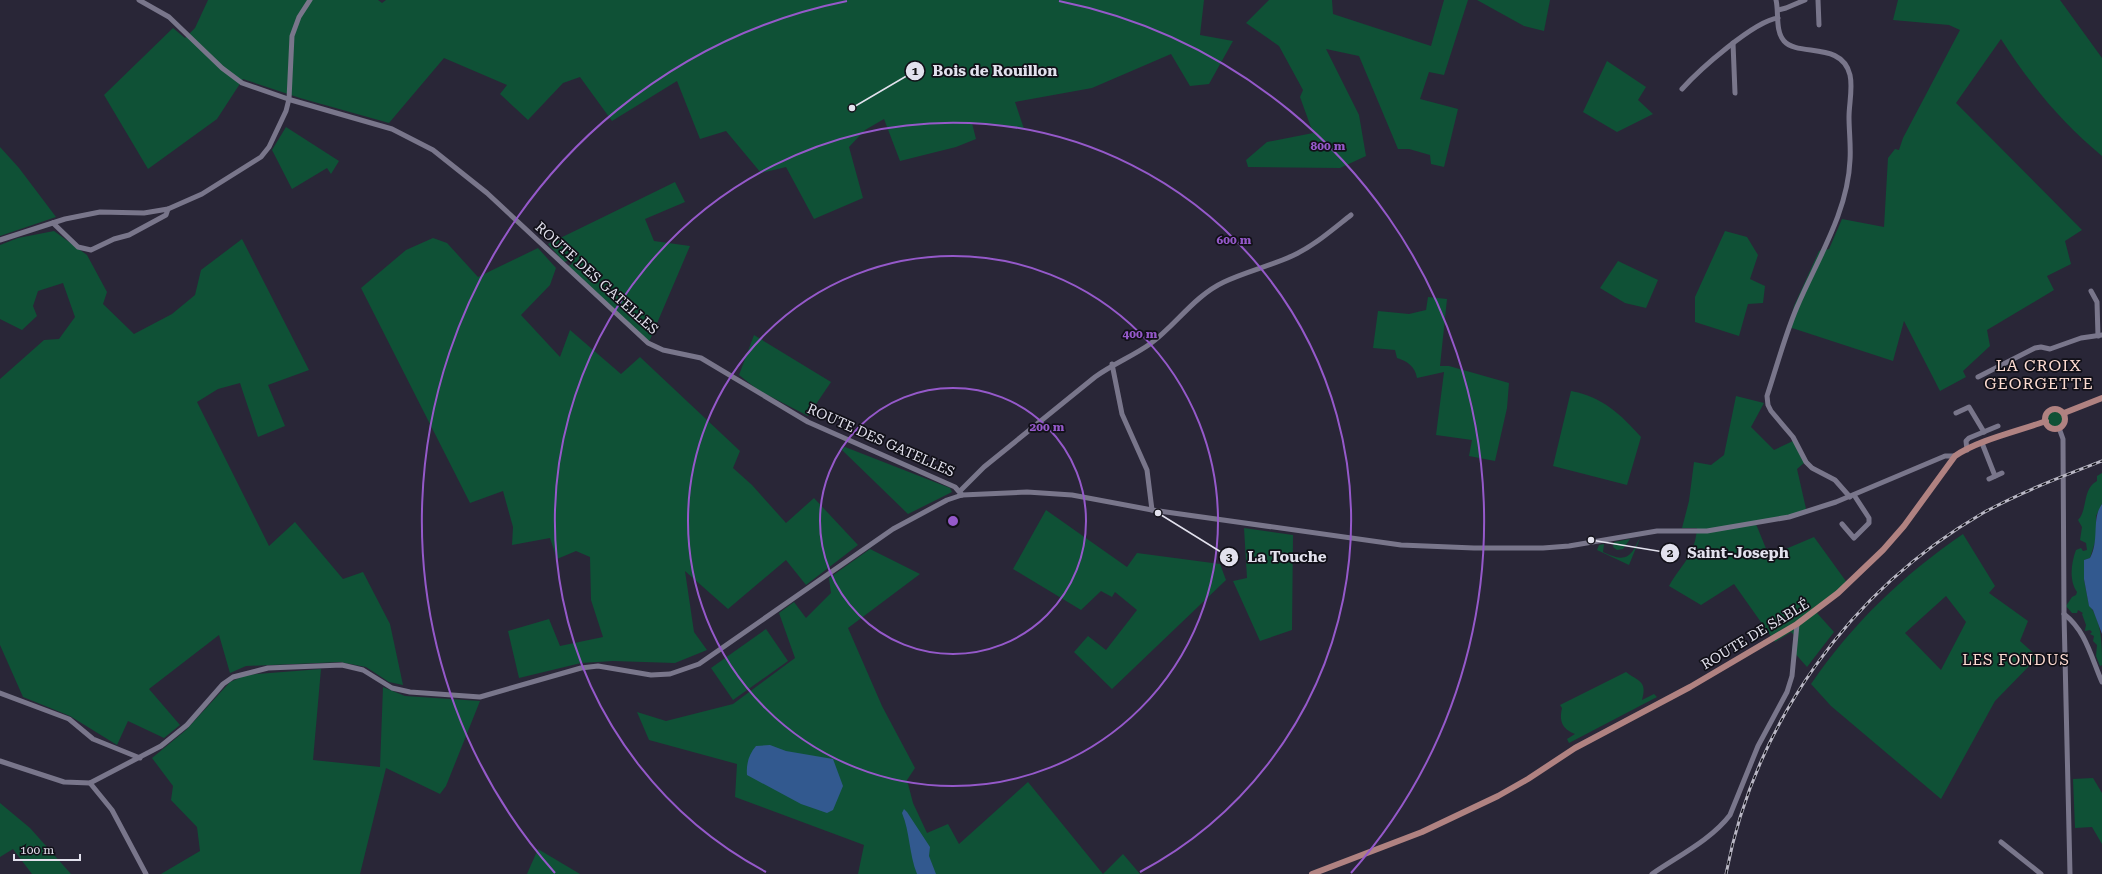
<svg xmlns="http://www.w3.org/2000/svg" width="2102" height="874" font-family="'Roboto Serif',serif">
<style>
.green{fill:#0f5136;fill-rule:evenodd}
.water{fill:#32598f}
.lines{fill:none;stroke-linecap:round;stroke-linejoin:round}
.minor{stroke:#79768b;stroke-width:5}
.major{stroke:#b08281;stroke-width:6}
.rail-casing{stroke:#b9b7c4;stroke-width:3}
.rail{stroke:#111018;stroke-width:1.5;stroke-dasharray:4.5;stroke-linecap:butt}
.ring{fill:none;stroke:#9559ca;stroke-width:2}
.labels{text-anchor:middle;stroke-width:3.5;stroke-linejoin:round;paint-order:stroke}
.street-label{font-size:14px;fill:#e2e1ed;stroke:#111018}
.neighbourhood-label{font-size:15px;letter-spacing:1px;fill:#fddbd1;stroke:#111018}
.quarter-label{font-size:16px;letter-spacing:1px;fill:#fddbd1;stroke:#111018}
.centre{fill:#9559ca;stroke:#111018;stroke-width:2}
.ring-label{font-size:12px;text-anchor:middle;font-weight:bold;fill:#9559ca;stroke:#111018;stroke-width:3.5;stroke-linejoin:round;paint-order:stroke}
.leader{fill:none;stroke:#e2e1ed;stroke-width:1.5}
.callout-dot{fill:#e2e1ed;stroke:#111018;stroke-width:1.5}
.mark-label{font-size:12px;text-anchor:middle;font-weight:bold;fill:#111}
.callout-label{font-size:15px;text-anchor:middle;font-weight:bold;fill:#e2e1ed;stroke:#111018;stroke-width:3.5;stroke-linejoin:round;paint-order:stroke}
</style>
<rect width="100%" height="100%" fill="#292637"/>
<g class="green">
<polygon points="208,0 378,0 382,3 386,0 1204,0 1200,35 1233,41 1209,84 1190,86 1171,54 1092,88 1015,102 1024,129 972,123 976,139 956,147 900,161 884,119 865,130 849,147 863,198 814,219 786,167 761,173 726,131 700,139 677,81 612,121 580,77 563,83 528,120 500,94 507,85 444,58 389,123 300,98 243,79 217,119 148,169 104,95 173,28 185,38 195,28"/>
<polygon points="1269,0 1332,0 1333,14 1431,46 1444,0 1468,0 1444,75 1429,72 1420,99 1458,109 1444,167 1431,164 1430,155 1409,149 1398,149 1359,56 1326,49 1359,115 1366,156 1340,168 1248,167 1246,160 1267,142 1313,133 1300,97 1303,90 1279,46 1246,23"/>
<polygon points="1477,0 1550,0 1544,31 1524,26"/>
<path d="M1898 0H2060L2102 58V156C2061 122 2029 83 2001 39L1956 103 2082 230 2065 241 2071 264 2047 276 2054 290 1987 330 1990 346 1963 371 1966 377 1940 391 1904 321 1893 361 1789 327 1794 306 1819 251 1829 249 1842 219 1884 227 1888 158 1895 149 1899 150 1903 138 1960 30 1949 25 1893 20Z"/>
<polygon points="1607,61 1646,87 1638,100 1653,114 1617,132 1583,112"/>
<polygon points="286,127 339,161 331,174 327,168 292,189 272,150"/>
<polygon points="0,147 19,168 56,217 0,236"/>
<polygon points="675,182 685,202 645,219 654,241 690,246 649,342 568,266 572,264 570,260 564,262 548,244"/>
<polygon points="54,231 87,255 107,292 103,304 134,334 172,314 195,295 201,270 242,239 309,370 268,385 285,426 258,437 240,383 218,389 197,402 269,546 295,522 343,579 363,572 390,624 403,685 389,682 366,667 340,662 246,666 230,673 219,635 149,689 180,725 164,738 128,721 117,745 70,716 23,697 0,645 0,379 44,340 59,339 75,317 63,283 38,291 33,306 37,316 22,330 0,319 0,245 18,238"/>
<polygon points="1725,231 1747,237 1758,255 1750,279 1765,286 1763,303 1748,304 1739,336 1695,322 1695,297"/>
<polygon points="433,238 447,243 478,277 538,248 556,268 550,285 521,315 560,357 570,330 621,374 640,357 740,451 733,468 752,485 786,523 814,498 858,545 806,585 786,560 728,609 685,571 694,632 707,650 675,663 613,661 581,663 519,678 508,631 549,619 560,646 603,637 591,600 590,557 576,551 557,559 550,538 512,545 513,527 503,491 470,503 361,288 406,250"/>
<polygon points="1618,261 1658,280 1646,308 1625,303 1600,288"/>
<path d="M1428 297 1447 299 1440 366H1449L1509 383 1507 408 1495 461 1469 456 1472 440 1436 435 1444 372 1417 378C1415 366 1407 361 1397 358L1395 350 1373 348 1378 311 1409 314 1426 310Z"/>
<polygon points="754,335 831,382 808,416 758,390 739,375"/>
<path d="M1571 391C1603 397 1620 414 1641 437L1627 485 1553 466Z"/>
<path d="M1736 396 1764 403 1751 427 1774 450 1793 441 1804 463 1797 469 1807 513 1756 524 1769 556 1814 537 1848 584 1817 613 1834 632 1807 667 1792 650 1794 635 1791 632 1775 642 1734 584 1701 605 1669 586C1682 563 1695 556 1697 528H1682L1689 501 1694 462 1711 465 1724 455Z"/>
<circle cx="2055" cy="419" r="8"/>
<polygon points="845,447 950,488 952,492 908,514 841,449"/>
<path d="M2102 473V504L2096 516V539L2090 558 2084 560V579L2089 605C2102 621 2102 645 2102 665L2100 666 2096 656 2097 645 2093 641 2094 636 2090 634 2092 632 2090 630 2085 631V630L2086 625 2082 614 2083 613 2078 610 2077 613H2072L2066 606 2072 597 2076 595 2077 592C2069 581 2071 563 2076 550L2081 548 2083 551 2087 550 2086 543 2080 540 2082 527 2078 520C2088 510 2082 489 2097 481V476Z"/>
<polygon points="1046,510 1127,567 1137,553 1220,564 1226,580 1112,689 1074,652 1088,636 1106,650 1137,610 1115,592 1112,597 1101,591 1081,610 1013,569"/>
<polygon points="1244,528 1293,535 1292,630 1260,641 1233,581 1247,578"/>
<path d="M1963 534 1995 586 1989 593 2028 621 2020 641 2038 657 1995 701 1941 799 1831 706 1811 684C1852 624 1903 575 1963 534ZM1946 596 1966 622 1941 670 1905 633Z"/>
<path d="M1640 538 1629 565 1597 550 1599 545 1604 544 1603 552C1614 557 1626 563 1634 549 1636 546 1637 542 1640 538Z"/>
<polygon points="1630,539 1623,549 1617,550 1613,547 1614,542"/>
<polygon points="870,549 920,574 848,628 882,706 915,768 907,780 913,803 927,833 948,824 959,844 1028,782 1103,874 858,874 864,845 735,797 737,764 649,740 637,712 666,721 733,704 795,658 779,613 794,602 806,618 831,593 829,578"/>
<polygon points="766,629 788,661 733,700 711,668"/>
<polygon points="321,669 313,760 380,767 383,687 405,696 480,701 446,786 440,794 386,768 360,874 161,874 200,851 197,827 171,800 173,786 152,758 186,730 230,682 246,675"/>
<path d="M1626 672C1637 681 1648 680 1642 700L1654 694 1657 697 1569 743 1567 739 1575 734C1562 729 1559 721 1562 708L1560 705Z"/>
<polygon points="2093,778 2102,793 2102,844 2092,827 2075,828 2073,779"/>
<polygon points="0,803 30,828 71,874 32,874 13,849 0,857"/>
<polygon points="538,849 580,874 527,874"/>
<polygon points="1123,854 1140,874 1103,874"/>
</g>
<g class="water">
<path d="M2102 504V634L2093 610 2089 606 2084 579V560L2090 558C2100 540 2091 519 2102 504Z"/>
<path d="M770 745 786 751 833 759 843 786 833 810 827 813 801 804 747 775C746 764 749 754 756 746Z"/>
<path d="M904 809 907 812 930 847 929 856 936 874H917C909 854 910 832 902 813Z"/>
</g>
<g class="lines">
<g class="minor">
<polyline points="139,0 169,17 222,68 242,83 291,100 392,129 433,150 487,193 648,343 663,350 701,358 808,422 955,487 962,495"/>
<path d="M1776 0C1779 12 1775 31 1784 41 1798 57 1842 41 1850 75 1853 88 1849 104 1849 117 1849 131 1851 146 1850 160 1848 212 1817 260 1797 307 1785 335 1777 366 1767 396L1768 405 1771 411 1793 437 1806 462 1812 468 1835 480 1850 497"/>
<polyline points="1818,0 1819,25"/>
<polyline points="1778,10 1786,8 1805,0"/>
<polyline points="1733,43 1735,93"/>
<path d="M1682 89C1699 70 1754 21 1778 18"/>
<polyline points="53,223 78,247 91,250 114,239 129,235 166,215 168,209"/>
<polyline points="0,240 65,219 100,212 144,213 168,209 202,194 261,157 269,147 286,111 289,99 292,36 299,17 310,0"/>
<polyline points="2091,291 2097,302 2098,336"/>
<polyline points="1112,364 1122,414 1147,470 1152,510"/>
<polyline points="1978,377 2035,348 2041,347 2050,349 2081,338 2102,335"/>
<polyline points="1956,413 1969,407 1984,432"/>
<polyline points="2059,428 2063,439 2064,614 2070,874"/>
<polyline points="1982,443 1995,476"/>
<polyline points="1967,450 1966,441 1969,438 1998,426"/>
<polyline points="1989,479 2002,473"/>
<path d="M960 491 984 467 1095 377C1113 364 1133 356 1150 344 1176 325 1194 296 1224 282 1245 272 1270 266 1292 256 1314 246 1332 230 1351 215"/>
<polyline points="1842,524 1854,538 1869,523 1869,518 1854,495"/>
<path d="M2064 614C2086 631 2091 657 2102 682"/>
<polyline points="0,693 69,719 93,739 140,758"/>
<polyline points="0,761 64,782 90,783 161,746 187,725 223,684 233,677 268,668 342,665 363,670 392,688 410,692 480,697 581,668 598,666 651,675 670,674 699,664 893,529 947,500 962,495 1027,492 1072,495 1152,510 1401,545 1474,548 1543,548 1569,546 1657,531 1707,531 1789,517 1836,502 1945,456 1955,456"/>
<polyline points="90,783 112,810 146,874"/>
<polyline points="2001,842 2041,874"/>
<path d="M1652 874C1678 856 1711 840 1730 815L1758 746 1787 692 1792 676 1797 624"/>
</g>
<g class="major">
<circle cx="2055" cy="419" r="10"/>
<polyline points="2064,413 2102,398"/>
<path d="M1312 874 1422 832 1498 796 1528 779 1575 748 1690 687 1797 624 1838 593 1883 550 1904 526 1955 456C1978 440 2019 431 2046 421"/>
</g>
<g class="rail-casing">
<path id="rail" d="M1726 874C1755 723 1850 590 1983 513 2021 492 2061 477 2102 461"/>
</g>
<use href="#rail" class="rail"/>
</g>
<g class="ring">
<circle cx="953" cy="521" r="133"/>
<circle cx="953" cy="521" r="265"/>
<path d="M766 872A398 398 0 1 1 1140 872"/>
<path d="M555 873A531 531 0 0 1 847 1M1059 1A531 531 0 0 1 1351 873"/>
</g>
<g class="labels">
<g class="street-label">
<text transform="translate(597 278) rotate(42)" y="5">ROUTE DES GATELLES</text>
<text transform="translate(881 440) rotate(24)" y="5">ROUTE DES GATELLES</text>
<text transform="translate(1755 634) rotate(-31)" y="5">ROUTE DE SABLÉ</text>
</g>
<g class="neighbourhood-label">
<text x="2016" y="665">LES FONDUS</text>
</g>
<g class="quarter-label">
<text x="2039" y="371">LA CROIX<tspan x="2039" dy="18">GEORGETTE</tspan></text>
</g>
</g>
<circle cx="953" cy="521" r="6" class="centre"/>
<g class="ring-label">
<text x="1328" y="150">800 m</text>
<text x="1234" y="244">600 m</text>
<text x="1140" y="338">400 m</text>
<text x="1047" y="431">200 m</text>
</g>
<path class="leader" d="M852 108L915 71M1591 540L1670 553M1158 513L1229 557"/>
<g class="callout-dot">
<circle cx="852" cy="108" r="4"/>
<circle cx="1591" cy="540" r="4"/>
<circle cx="1158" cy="513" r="4"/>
<circle cx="915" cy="71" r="10"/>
<circle cx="1670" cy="553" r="10"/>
<circle cx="1229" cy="557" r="10"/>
</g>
<g class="mark-label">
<text x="915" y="75">1</text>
<text x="1670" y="557">2</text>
<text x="1229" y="561">3</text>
</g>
<g class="callout-label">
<text x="995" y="76">Bois de Rouillon</text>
<text x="1738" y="558">Saint-Joseph</text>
<text x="1287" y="562">La Touche</text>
</g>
<path d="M14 854v6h66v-6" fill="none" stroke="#e2e1ed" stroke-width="2"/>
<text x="20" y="854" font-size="12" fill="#e2e1ed" stroke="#111018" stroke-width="3" paint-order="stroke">100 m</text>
</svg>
